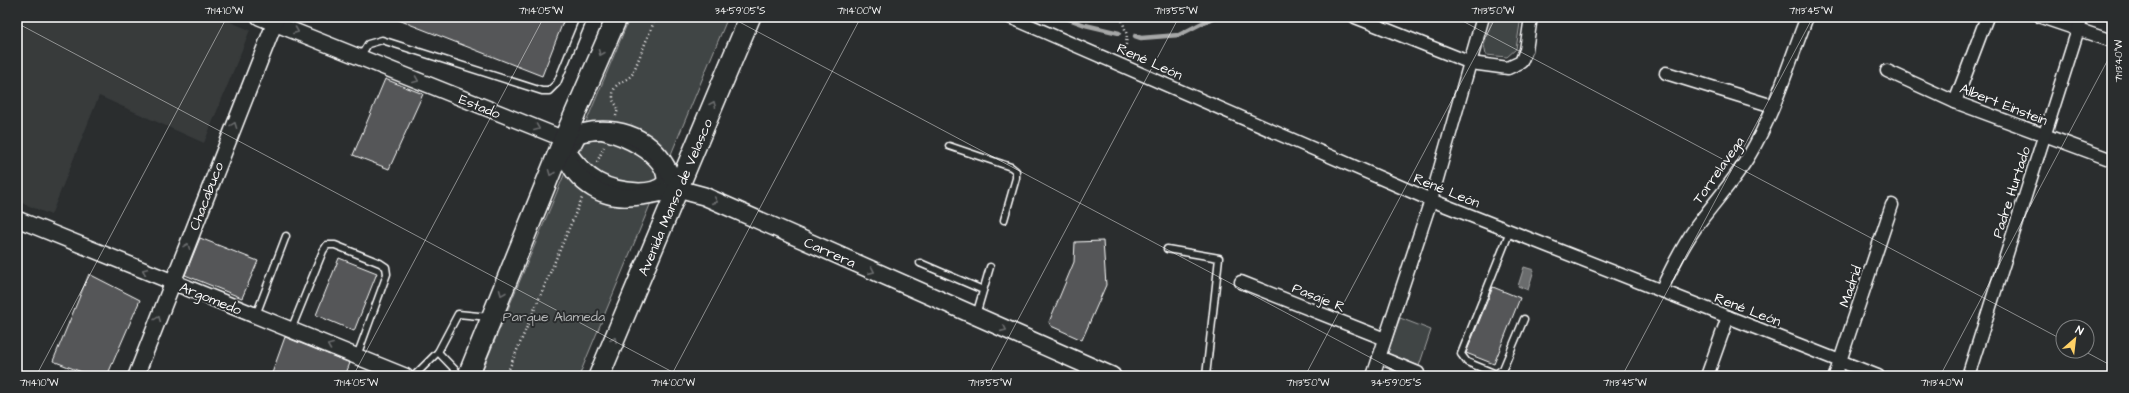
<svg xmlns="http://www.w3.org/2000/svg" width="2129" height="393" font-family="'Architects Daughter',sans-serif">
<style>
.built{fill:#373a3b}
.green{fill:#414445;stroke:#a0a2a2}
.water{fill:#6a6c6d;stroke:#a6a7a7}
.lines{fill:none;stroke-linecap:round;stroke-linejoin:round}
.stream{stroke:#a6a7a7;stroke-width:4.5}
.building{fill:#555758;stroke:#fff}
.service-casing{stroke:#fff;stroke-width:9}
.pedestrian-casing{stroke:#fff;stroke-width:12}
.minor-casing{stroke:#fff;stroke-width:15}
.tertiary-casing{stroke:#fff;stroke-width:18}
.secondary-casing{stroke:#fff;stroke-width:20}
.primary-casing{stroke:#fff;stroke-width:23}
.path{stroke:#fff;stroke-width:2.5;stroke-dasharray:1 3;stroke-linecap:butt}
.service{stroke:#2a2d2e;stroke-width:6}
.pedestrian{stroke:#2a2d2e;stroke-width:9}
.minor{stroke:#2a2d2e;stroke-width:12}
.tertiary{stroke:#2a2d2e;stroke-width:15}
.secondary{stroke:#2a2d2e;stroke-width:17}
.primary{stroke:#2a2d2e;stroke-width:20}
.oneway{stroke:#6a6c6d}
.ticks{fill:none;stroke:#fff;stroke-width:1;stroke-opacity:0.45}
.labels{text-anchor:middle;stroke-width:4;stroke-linejoin:round;paint-order:stroke}
.street-label{font-size:14px;fill:#fff;stroke:#2a2d2e}
.park-label{font-size:14px;fill:#b3b4b5;stroke:#2a2d2e}
.neatline{fill:none;stroke:#fff;stroke-width:1.5}
.ticks-label{font-size:10px;text-anchor:middle;fill:#fff}
</style>
<rect width="100%" height="100%" fill="#2a2d2e"/>
<filter id="ink" filterUnits="userSpaceOnUse"><feTurbulence type="fractalNoise" baseFrequency=".025" numOctaves="2"/><feDisplacementMap in="SourceGraphic" scale="8" xChannelSelector="R" yChannelSelector="G"/><feConvolveMatrix kernelMatrix="1 2 1 2 8 2 1 2 1" color-interpolation-filters="sRGB"/></filter>
<g filter="url(#ink)">
<polygon class="built" points="17,17 218,17 250,30 204,143 99,96 51,215 17,201"/>
<g class="green">
<polygon points="630,17 728,17 579,376 480,376"/>
<polygon points="1493,17 1521,17 1516,49 1507,57 1486,55 1484,45"/>
<polygon points="1400,318 1431,330 1419,366 1387,353"/>
</g>
<polygon class="water" points="1524,267 1534,270 1528,290 1518,286"/>
<g class="lines">
<g class="stream">
<polyline points="1063,17 1085,25 1119,33"/>
<polyline points="1135,36 1141,38 1179,35 1214,17"/>
</g>
</g>
<g class="building">
<polygon points="391,17 565,17 542,76"/>
<polygon points="385,79 423,94 389,169 353,155"/>
<polygon points="200,238 258,261 242,298 185,275"/>
<polygon points="1103,241 1106,285 1082,340 1051,326 1049,322 1074,262 1075,242"/>
<polygon points="339,258 377,273 354,331 316,315"/>
<polygon points="89,274 140,300 107,376 92,376 53,361"/>
<polygon points="1493,287 1520,298 1494,364 1466,353"/>
<polygon points="285,337 350,363 345,376 271,376"/>
</g>
<g class="lines">
<g class="service-casing">
<g id="service">
<polyline points="360,57 368,44 382,40 542,91 549,91 557,83 584,17"/>
<polyline points="949,146 1011,167 1016,171 1016,178 1004,220"/>
<polyline points="1510,231 1461,354 1467,362 1496,374 1503,369 1524,319"/>
<polyline points="1167,249 1219,258 1206,376"/>
<polyline points="920,263 983,290"/>
<polyline points="256,315 286,236"/>
<polyline points="976,315 990,267"/>
<polyline points="291,330 323,251 327,245 335,245 380,263 386,267 387,274 357,356"/>
<polyline points="438,352 461,376"/>
<polyline points="414,376 438,352 458,314 489,317"/>
</g>
</g>
<g class="pedestrian-casing">
<path id="pedestrian" d="M600 134C620 139 663 156 662 181 656 187 647 188 639 188 606 187 589 176 570 149L576 146 581 136Z"/>
</g>
<g class="minor-casing">
<g id="minor">
<polyline points="1010,17 1431,200 1878,376"/>
<polyline points="1355,17 1471,63 1508,68 1521,62 1526,50 1531,17"/>
<polyline points="2041,17 2112,41"/>
<polyline points="1887,71 1955,102 2112,160"/>
<polyline points="1666,73 1773,106"/>
<polyline points="1955,102 1987,17"/>
<polyline points="1241,282 1385,339"/>
<path d="M1661 291C1671 269 1682 247 1696 227 1714 202 1735 180 1750 154 1775 112 1789 62 1807 17"/>
<polyline points="1379,357 1418,373"/>
<polyline points="1373,376 1431,200 1483,17"/>
<polyline points="1707,376 1728,317"/>
<polyline points="1835,376 1892,205"/>
<polyline points="1968,376 2082,17"/>
</g>
</g>
<g class="tertiary-casing">
<g id="tertiary">
<polyline points="259,17 564,139"/>
<polyline points="17,219 405,376"/>
<polyline points="136,376 277,17"/>
</g>
</g>
<g class="secondary-casing">
<path id="secondary" d="M678 189C662 192 646 197 629 197 596 199 564 174 564 139 597 124 636 127 660 157 667 166 672 178 678 189L704 196 1112 376"/>
</g>
<g class="primary-casing">
<g id="primary">
<polyline points="468,376 564,139 617,17"/>
<polyline points="599,376 750,17"/>
</g>
</g>
<g class="path">
<polyline points="1121,17 1127,35 1125,53"/>
<path d="M616 116 618 109C617 104 613 103 613 98 612 80 626 84 633 73L656 17"/>
<polyline points="597,162 604,147"/>
<polyline points="506,376 582,198"/>
</g>
<use href="#service" class="service"/>
<use href="#pedestrian" class="pedestrian"/>
<use href="#minor" class="minor"/>
<use href="#tertiary" class="tertiary"/>
<use href="#secondary" class="secondary"/>
<use href="#primary" class="primary"/>
</g>
<defs><path id="oneway-chevron" d="M-2-3.5L2.5 0L-2 3.5" fill="none" stroke-width="1.6" stroke-linecap="round" stroke-linejoin="round"/></defs>
<g class="oneway">
<use href="#oneway-chevron" transform="translate(296 31) rotate(22)"/>
<use href="#oneway-chevron" transform="translate(601 53) rotate(113)"/>
<use href="#oneway-chevron" transform="translate(416 80) rotate(22)"/>
<use href="#oneway-chevron" transform="translate(713 104) rotate(-67)"/>
<use href="#oneway-chevron" transform="translate(234 125) rotate(-69)"/>
<use href="#oneway-chevron" transform="translate(537 128) rotate(22)"/>
<use href="#oneway-chevron" transform="translate(551 173) rotate(112)"/>
<use href="#oneway-chevron" transform="translate(715 201) rotate(24)"/>
<use href="#oneway-chevron" transform="translate(187 246) rotate(-69)"/>
<use href="#oneway-chevron" transform="translate(145 271) rotate(-158)"/>
<use href="#oneway-chevron" transform="translate(872 271) rotate(24)"/>
<use href="#oneway-chevron" transform="translate(502 293) rotate(112)"/>
<use href="#oneway-chevron" transform="translate(158 319) rotate(-69)"/>
<use href="#oneway-chevron" transform="translate(1004 329) rotate(24)"/>
<use href="#oneway-chevron" transform="translate(614 340) rotate(-67)"/>
<use href="#oneway-chevron" transform="translate(330 346) rotate(-158)"/>
</g>
</g>
<path class="ticks" d="M730 17 1405 376M1455 17 2063 340M17 23 680 376M2084 351 2112 366M36 376 227 17M353 376 544 17M671 376 861 17M988 376 1179 17M1305 376 1496 17M1622 376 1813 17M1940 376 2112 52"/>
<g class="labels">
<g class="street-label">
<text transform="translate(1150 61) rotate(24)" y="5">René León</text>
<text transform="translate(2004 104) rotate(21)" y="5">Albert Einstein</text>
<text transform="translate(480 106) rotate(22)" y="5">Estado</text>
<text transform="translate(1718 170) rotate(-55)" y="5">Torrelavega</text>
<text transform="translate(1447 190) rotate(22)" y="5">René León</text>
<text transform="translate(2011 192) rotate(-72)" y="5">Padre Hurtado</text>
<text transform="translate(206 196) rotate(-69)" y="5">Chacabuco</text>
<text transform="translate(675 197) rotate(-67)" y="5">Avenida Manso de Velasco</text>
<text transform="translate(830 252) rotate(24)" y="5">Carrera</text>
<text transform="translate(1850 286) rotate(-71)" y="5">Madrid</text>
<text transform="translate(1319 297) rotate(22)" y="5">Pasaje R</text>
<text transform="translate(211 298) rotate(22)" y="5">Argomedo</text>
<text transform="translate(1748 309) rotate(21)" y="5">René León</text>
</g>
<g class="park-label">
<text x="554" y="321">Parque Alameda</text>
</g>
</g>
<rect width="2129" height="393" fill="none" stroke="#2a2d2e" stroke-width="44"/>
<g transform="translate(2075 339) rotate(28)"><circle r="19" fill="#2a2d2e" stroke="#7f8182"/>
<path d="M0-3L7 15L0 10L-7 15Z" fill="#ffd166"/>
<text y="-6" font-size="11" font-weight="bold" text-anchor="middle" fill="#ffffff">N</text>
</g>
<rect x="22" y="22" width="2085" height="349" class="neatline"/>
<g class="ticks-label">
<text x="224" y="14">71°14'10"W</text>
<text x="541" y="14">71°14'05"W</text>
<text x="740" y="14">34°59'05"S</text>
<text x="859" y="14">71°14'00"W</text>
<text x="1176" y="14">71°13'55"W</text>
<text x="1493" y="14">71°13'50"W</text>
<text x="1811" y="14">71°13'45"W</text>
<text transform="translate(2118 61) rotate(-90)" y="4">71°13'40"W</text>
<text x="39" y="386">71°14'10"W</text>
<text x="356" y="386">71°14'05"W</text>
<text x="673" y="386">71°14'00"W</text>
<text x="990" y="386">71°13'55"W</text>
<text x="1308" y="386">71°13'50"W</text>
<text x="1396" y="386">34°59'05"S</text>
<text x="1625" y="386">71°13'45"W</text>
<text x="1942" y="386">71°13'40"W</text>
</g>
</svg>
